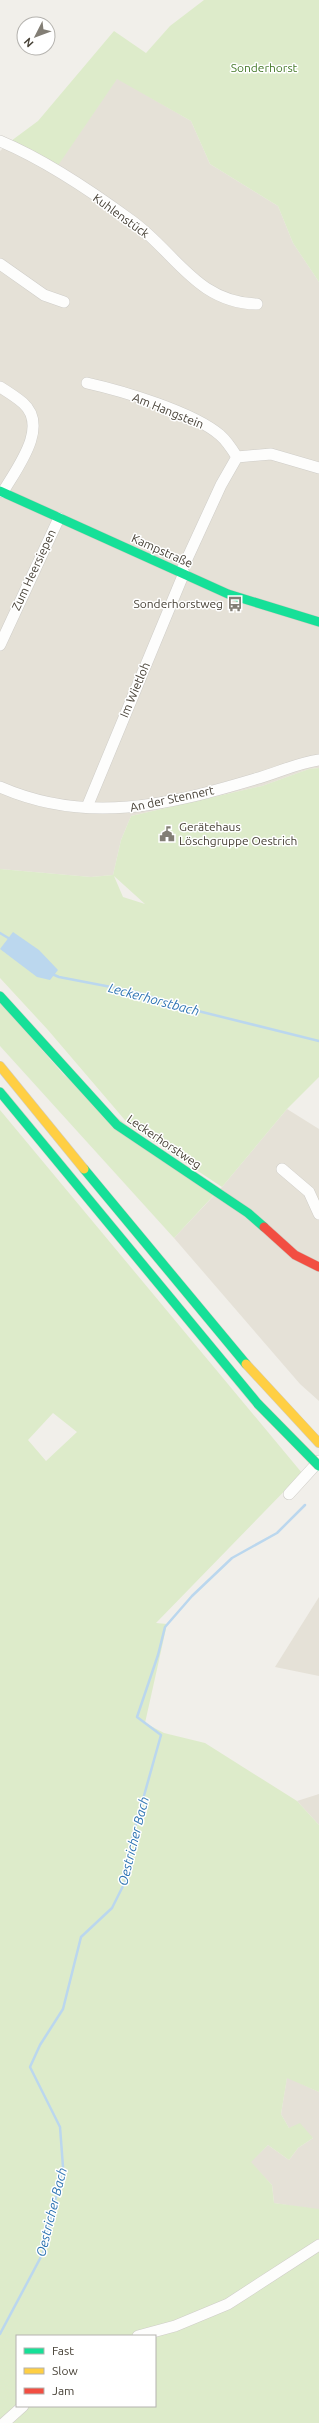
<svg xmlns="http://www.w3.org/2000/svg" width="319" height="2423" font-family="Ubuntu,sans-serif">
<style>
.residential{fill:#e5e1d7}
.green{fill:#ddebca;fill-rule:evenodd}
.water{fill:#bbd7ee}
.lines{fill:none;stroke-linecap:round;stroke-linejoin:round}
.stream{stroke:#bbd7ee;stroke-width:2.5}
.street-casing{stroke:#cfcdc8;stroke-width:12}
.fast-casing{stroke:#d0ccc1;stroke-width:10}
.slow-casing{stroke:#d0ccc1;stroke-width:10}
.jam-casing{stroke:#d0ccc1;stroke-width:10}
.street{stroke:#fdfdfc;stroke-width:11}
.fast{stroke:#16e098;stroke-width:9}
.slow{stroke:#ffcf43;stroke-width:9}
.jam{stroke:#f24e42;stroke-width:9}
.fast-bridge-casing{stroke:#c8bda5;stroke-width:10;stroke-linecap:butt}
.fast-bridge{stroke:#16e098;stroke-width:9}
.labels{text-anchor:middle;stroke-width:3;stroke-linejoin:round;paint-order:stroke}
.park-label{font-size:12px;fill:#447929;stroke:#fff}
.street-label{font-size:12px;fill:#474136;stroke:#fff}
.poi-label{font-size:12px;fill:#474136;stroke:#fff;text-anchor:end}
.water-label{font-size:13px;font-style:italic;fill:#2f75b3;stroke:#fff}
</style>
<rect width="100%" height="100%" fill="#f1efea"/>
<g class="residential">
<polygon points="117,78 191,121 210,164 278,206 293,243 319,282 319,768 309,769 262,786 131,816 121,840 113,875 91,877 0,869 0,151 11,141 57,166"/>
<polygon points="287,1109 319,1129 319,1401 300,1384 174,1238 222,1187"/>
<polygon points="319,1597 319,1676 275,1667"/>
<polygon points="319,1794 319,1825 297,1801"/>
<polygon points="287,2077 319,2092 319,2210 274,2203 272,2185 250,2162 268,2145 289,2160 298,2148 313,2138 289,2128 281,2114"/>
</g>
<g class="green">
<polygon points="204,0 319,0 319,282 293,243 278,206 210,164 191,121 117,79 57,167 11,141 38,121 114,31 146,53 170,26"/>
<path d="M319 768V1077L287 1109 222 1187 130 1126 48 1030 0 978V869L91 877 113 875 121 840 131 816 262 786 309 769ZM114 876 145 904 123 897Z"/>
<polygon points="0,1002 64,1075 214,1195 174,1238 0,1046"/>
<path d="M0 1110 302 1473 156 1623 167 1624 145 1723 164 1733 205 1743 297 1801 319 1825V2092L287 2078 281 2114 289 2128 300 2123 313 2138 298 2148 289 2160 268 2145 251 2162 272 2185 274 2203 319 2209V2423H0ZM53 1413 77 1432 46 1461 28 1440ZM17 2336H155V2406H17Z"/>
</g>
<polygon class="water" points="13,932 39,950 58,970 50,980 37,977 0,949"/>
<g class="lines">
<g class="stream">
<polyline points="0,933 10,939"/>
<polyline points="52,974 59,977 132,991 194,1010 319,1041"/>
<polyline points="0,2334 43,2253 63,2167 60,2127 30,2067 40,2045 63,2009 81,1937 112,1908 126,1880 131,1842 161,1735 137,1717 158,1655 165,1627 192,1596 232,1558 277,1533 305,1505"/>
</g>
<g class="street-casing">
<g id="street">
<path d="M0 141C43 159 94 193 132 221 175 252 197 303 257 304"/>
<polyline points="0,264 44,295 64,302"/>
<path d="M87 383C123 391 193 412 220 435 227 441 232 449 237 457"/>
<path d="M0 387C8 392 16 397 23 403 50 427 16 469 3 492"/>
<polyline points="237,457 271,454 319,468"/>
<polyline points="181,572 221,485 237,457"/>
<polyline points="0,645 59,518"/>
<path d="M0 787C87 825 168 805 255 779 277 773 297 763 319 760"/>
<polyline points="87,807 184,573"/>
<polyline points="282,1169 309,1192 319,1214"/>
<polyline points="289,1494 319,1461"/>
<polyline points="138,2336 175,2326 228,2304 319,2245"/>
<polyline points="4,2423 23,2406"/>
</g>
</g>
<g class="fast-casing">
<g id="fast">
<polyline points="0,491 228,594 319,622"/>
<polyline points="0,996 117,1125 248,1213 264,1227"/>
<polyline points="0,1092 258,1404"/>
<polyline points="84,1169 246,1364"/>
</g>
</g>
<g class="slow-casing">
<g id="slow">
<polyline points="0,1066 84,1169"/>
<polyline points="246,1364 319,1443"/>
</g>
</g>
<g class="jam-casing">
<polyline id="jam" points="264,1227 295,1255 319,1267"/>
</g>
<use href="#street" class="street"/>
<use href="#fast" class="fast"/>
<use href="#slow" class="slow"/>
<use href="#jam" class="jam"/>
<g class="fast-bridge-casing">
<polyline id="fast-bridge" points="258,1404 319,1466"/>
</g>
<use href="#fast-bridge" class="fast-bridge"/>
</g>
<defs>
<g id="bus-bare" transform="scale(1.2)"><path d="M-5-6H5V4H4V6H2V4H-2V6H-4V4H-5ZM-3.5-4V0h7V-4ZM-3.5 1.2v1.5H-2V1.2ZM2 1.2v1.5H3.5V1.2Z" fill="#827e75" stroke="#fff" stroke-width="2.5" paint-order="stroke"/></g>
<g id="civic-bare" transform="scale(1.2)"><path d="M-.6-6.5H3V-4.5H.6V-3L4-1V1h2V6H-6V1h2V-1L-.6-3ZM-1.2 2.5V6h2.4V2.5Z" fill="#827e75" stroke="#fff" stroke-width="2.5" paint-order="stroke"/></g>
</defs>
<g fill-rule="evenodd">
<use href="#bus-bare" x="235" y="604"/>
<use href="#civic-bare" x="167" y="834"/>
</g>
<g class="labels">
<g class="park-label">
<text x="264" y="72">Sonderhorst</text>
</g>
<g class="street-label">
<text transform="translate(121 216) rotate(36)" y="4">Kuhlenstück</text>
<text transform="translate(168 411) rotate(22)" y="4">Am Hangstein</text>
<text transform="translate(162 551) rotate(24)" y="4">Kampstraße</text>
<text transform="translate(34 570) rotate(-65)" y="4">Zum Heersiepen</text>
<text transform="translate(135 690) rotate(-67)" y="4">Im Wietloh</text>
<text transform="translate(172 799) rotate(-12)" y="4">An der Stennert</text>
<text transform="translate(164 1142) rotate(34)" y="4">Leckerhorstweg</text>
</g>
<g class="poi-label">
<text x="223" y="608">Sonderhorstweg</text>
<text x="179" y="831" text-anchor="start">Gerätehaus<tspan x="179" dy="14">Löschgruppe Oestrich</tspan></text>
</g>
<g class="water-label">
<text transform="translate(154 999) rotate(15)" y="5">Leckerhorstbach</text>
<text transform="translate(133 1841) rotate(-76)" y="5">Oestricher Bach</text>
<text transform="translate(51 2212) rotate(-76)" y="5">Oestricher Bach</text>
</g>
</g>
<rect x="16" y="2335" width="140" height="72" fill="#ffffff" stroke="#b5b3af"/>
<rect x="24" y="2348" width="20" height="6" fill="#16e098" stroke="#b5b3af"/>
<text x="52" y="2355" font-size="12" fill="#474136">Fast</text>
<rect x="24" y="2368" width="20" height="6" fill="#ffcf43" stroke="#b5b3af"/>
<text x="52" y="2375" font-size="12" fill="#474136">Slow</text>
<rect x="24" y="2388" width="20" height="6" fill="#f24e42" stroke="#b5b3af"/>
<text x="52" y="2395" font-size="12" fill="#474136">Jam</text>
<g transform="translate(36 36) rotate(228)"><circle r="19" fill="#ffffff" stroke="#b5b3af"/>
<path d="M0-3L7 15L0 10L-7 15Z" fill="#827e75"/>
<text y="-6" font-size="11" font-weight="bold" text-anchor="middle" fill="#474136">N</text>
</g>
</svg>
